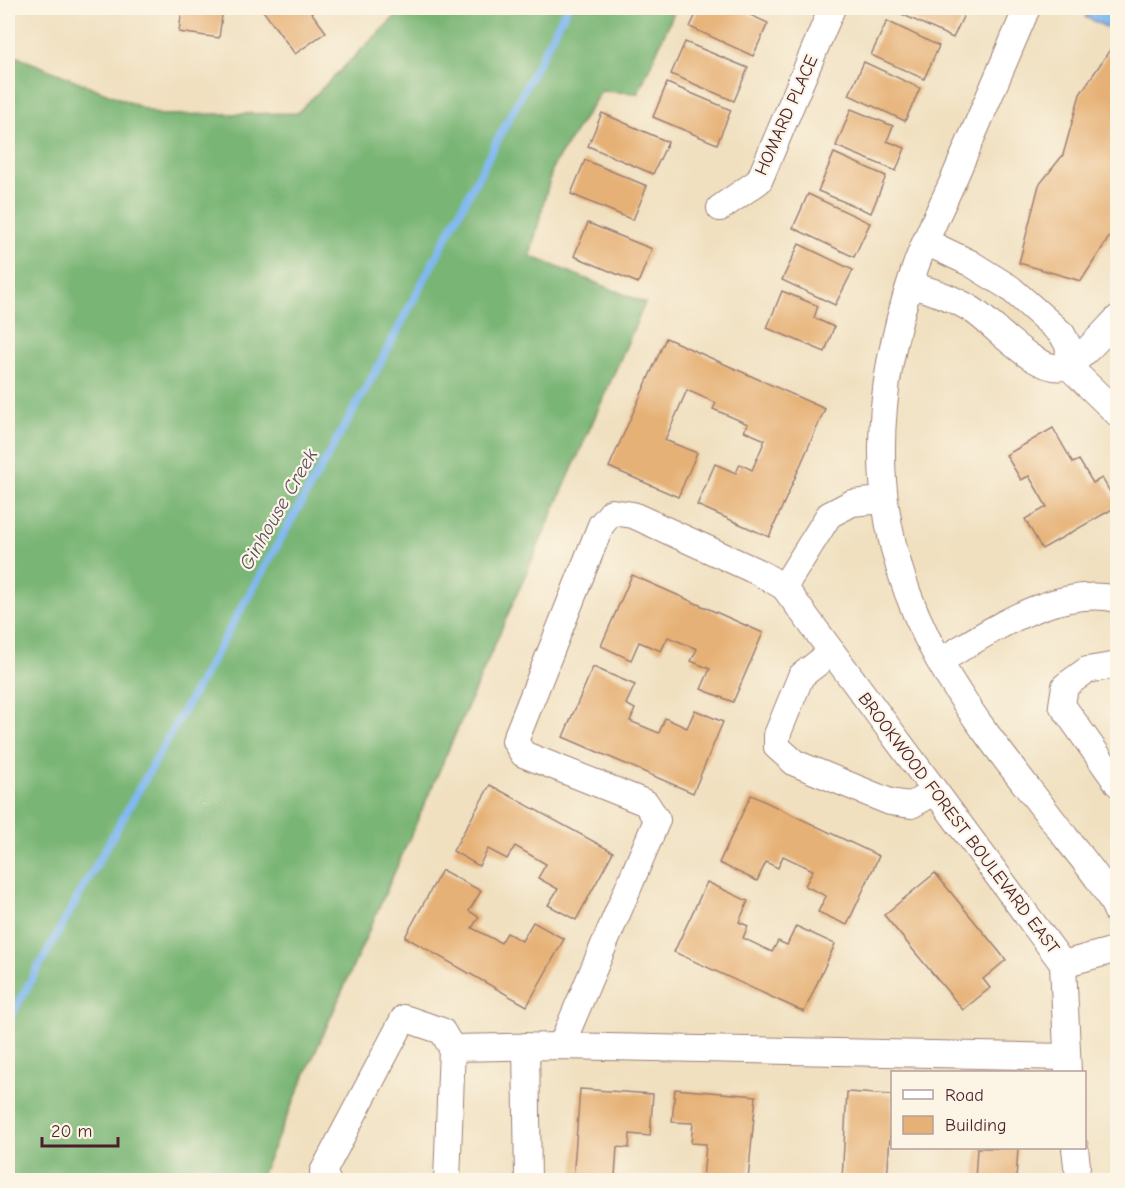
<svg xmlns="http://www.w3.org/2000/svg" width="1125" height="1188" font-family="'Comic Neue',sans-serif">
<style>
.forest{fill:#79b574;stroke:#626a50;stroke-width:1.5}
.water{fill:#81b8f1;stroke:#666c8e;stroke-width:1.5}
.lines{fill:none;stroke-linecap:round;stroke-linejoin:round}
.stream{stroke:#81b8f1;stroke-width:8}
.building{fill:#e6b176}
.minor-casing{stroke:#9d8076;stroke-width:28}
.minor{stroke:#fff;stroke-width:26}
.labels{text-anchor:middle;stroke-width:4.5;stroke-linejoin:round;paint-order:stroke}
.street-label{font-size:18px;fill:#4a1f2b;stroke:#fcf5e5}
.water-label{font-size:20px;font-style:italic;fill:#5a4d66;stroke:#fcf5e5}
</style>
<rect width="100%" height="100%" fill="#fcf5e5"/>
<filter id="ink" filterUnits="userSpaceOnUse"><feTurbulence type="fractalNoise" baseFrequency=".0167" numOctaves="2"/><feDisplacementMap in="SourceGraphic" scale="12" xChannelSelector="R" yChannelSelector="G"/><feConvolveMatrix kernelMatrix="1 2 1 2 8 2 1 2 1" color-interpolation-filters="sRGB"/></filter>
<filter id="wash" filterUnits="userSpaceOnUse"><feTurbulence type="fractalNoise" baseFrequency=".008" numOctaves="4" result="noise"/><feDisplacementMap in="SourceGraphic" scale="24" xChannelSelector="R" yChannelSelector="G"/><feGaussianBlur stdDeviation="1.35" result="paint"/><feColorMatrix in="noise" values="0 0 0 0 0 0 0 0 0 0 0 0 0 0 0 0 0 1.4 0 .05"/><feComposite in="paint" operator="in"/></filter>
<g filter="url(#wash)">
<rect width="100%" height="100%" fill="#f0e0c0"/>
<polygon class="forest" points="404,8 676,8 638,93 601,91 553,166 530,256 645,303 259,1180 8,1180 8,53 160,115 297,113"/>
<polygon class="water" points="1090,8 1117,8 1117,32 1085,17"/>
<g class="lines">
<polyline class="stream" points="8,1021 378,367 567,8"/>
</g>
<g id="blocks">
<g class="building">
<polygon points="182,8 223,8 219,38 179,32"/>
<polygon points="261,8 308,8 326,32 295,54"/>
<polygon points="699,8 735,8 768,23 753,56 690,27"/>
<polygon points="897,8 967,8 953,38 895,11"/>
<polygon points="887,21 939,46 924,79 871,55"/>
<polygon points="1118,38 1118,211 1110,236 1081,281 1019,263 1039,185 1063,155 1080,94"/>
<polygon points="685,42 748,68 734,101 671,74"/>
<polygon points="864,62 920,88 905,121 849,95"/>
<polygon points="667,83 731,110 717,144 653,117"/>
<polygon points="851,109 893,126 887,141 905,148 896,171 836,146"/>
<polygon points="602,113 668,142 653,174 588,146"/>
<polygon points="834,153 886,176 871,213 818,191"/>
<polygon points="585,160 647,186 633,220 571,194"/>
<polygon points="808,194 870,223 854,257 793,228"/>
<polygon points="588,223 652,249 638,283 574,256"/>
<polygon points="799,244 853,270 835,305 782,280"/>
<polygon points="782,291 818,306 814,318 834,327 825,352 767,328"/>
<polygon points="666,338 825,409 769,537 697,505 715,464 736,473 740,464 752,470 765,440 744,431 748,424 713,409 716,403 687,390 665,440 697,453 678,497 609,467"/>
<polygon points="1053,428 1073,463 1079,460 1093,483 1102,478 1118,506 1042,549 1025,519 1047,507 1029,476 1021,480 1006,455"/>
<polygon points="632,575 763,633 733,702 701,689 710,669 691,661 697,649 668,637 661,651 639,642 631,660 601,646"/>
<polygon points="593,667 635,685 626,704 635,709 630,721 659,733 665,718 687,728 695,710 723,722 693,793 563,737"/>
<polygon points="490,785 613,852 576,920 548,905 558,889 538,878 546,864 515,846 507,859 488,849 479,866 453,851"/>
<polygon points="751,795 879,856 847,925 818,912 826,896 805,886 813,870 783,856 778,868 766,862 757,881 719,863"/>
<polygon points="442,870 481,891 469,911 479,917 472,928 501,943 507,933 522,941 533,922 564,939 527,1006 405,937"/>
<polygon points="935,873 1006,960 983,979 990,988 963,1010 884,915"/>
<polygon points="707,882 748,901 739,922 748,926 743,938 772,952 778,941 787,945 796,926 835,944 804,1012 674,952"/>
<polygon points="580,1089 653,1094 650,1136 630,1134 629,1148 617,1147 615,1177 633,1180 573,1180"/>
<polygon points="675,1089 756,1096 748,1180 703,1180 706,1144 691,1143 693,1123 672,1122"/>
<polygon points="847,1092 892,1095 892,1136 890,1136 887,1180 842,1180"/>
<polygon points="977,1148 1018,1148 1016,1180 975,1180"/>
</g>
</g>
</g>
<g filter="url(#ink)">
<use href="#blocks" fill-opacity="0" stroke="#9d8076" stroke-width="1.5"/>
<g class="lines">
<g class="minor-casing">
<g id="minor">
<path d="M1027 8C1004 63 980 118 956 174 942 206 925 238 914 271 865 417 868 547 951 681 985 736 1028 787 1067 839 1085 862 1107 887 1118 914"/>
<polyline points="720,208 759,181 832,8"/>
<polyline points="926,242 970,263 1010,288 1062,334 1069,347 1068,366 1118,414"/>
<path d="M910 285C930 290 953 298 971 309 994 323 1038 377 1067 366 1079 361 1107 329 1118 318"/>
<polyline points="784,587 829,515 852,503 883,500"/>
<polyline points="832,652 801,676 777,735 777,747 795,763 890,802 911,805 935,792"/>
<path d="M940 661C991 631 1055 585 1118 599"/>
<polyline points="1118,665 1087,670 1065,686 1062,705 1118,784"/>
<polyline points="1063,964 1118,949"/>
<polyline points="526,1046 528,1180"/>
<polyline points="561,1046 657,820 646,803 523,754 515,741 601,525 612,512 633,515 760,573 784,587 1063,964 1068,1072"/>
<polyline points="452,1048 561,1046 1066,1057"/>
<polyline points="1075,1148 1077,1166"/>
<polyline points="327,1180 323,1172 404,1018 442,1031 452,1048 447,1180"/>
</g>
</g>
<use href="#minor" class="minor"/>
</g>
</g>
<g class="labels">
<g class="street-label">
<text transform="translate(786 115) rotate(-66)" y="6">HOMARD PLACE</text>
<text transform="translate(959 823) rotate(53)" y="6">BROOKWOOD FOREST BOULEVARD EAST</text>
</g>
<g class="water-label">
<text transform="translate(278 509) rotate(-60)" y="7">Ginhouse Creek</text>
</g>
</g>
<rect width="1125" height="1188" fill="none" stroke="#fcf5e5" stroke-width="30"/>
<rect x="891" y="1071" width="195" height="78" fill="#fcf5e5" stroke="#b59f9b" stroke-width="1.5"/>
<rect x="903" y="1090" width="30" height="9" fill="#ffffff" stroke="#b59f9b" stroke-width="1.5"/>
<text x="945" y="1101" font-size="18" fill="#4a1f2b">Road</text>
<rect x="903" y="1116" width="30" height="18" fill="#e6b176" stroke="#b59f9b" stroke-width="1.5"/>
<text x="945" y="1131" font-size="18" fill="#4a1f2b">Building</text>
<path d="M42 1137v9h76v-9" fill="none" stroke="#4a1f2b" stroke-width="3"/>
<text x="51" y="1137" font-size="18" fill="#4a1f2b" stroke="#fcf5e5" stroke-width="4.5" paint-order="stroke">20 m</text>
</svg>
